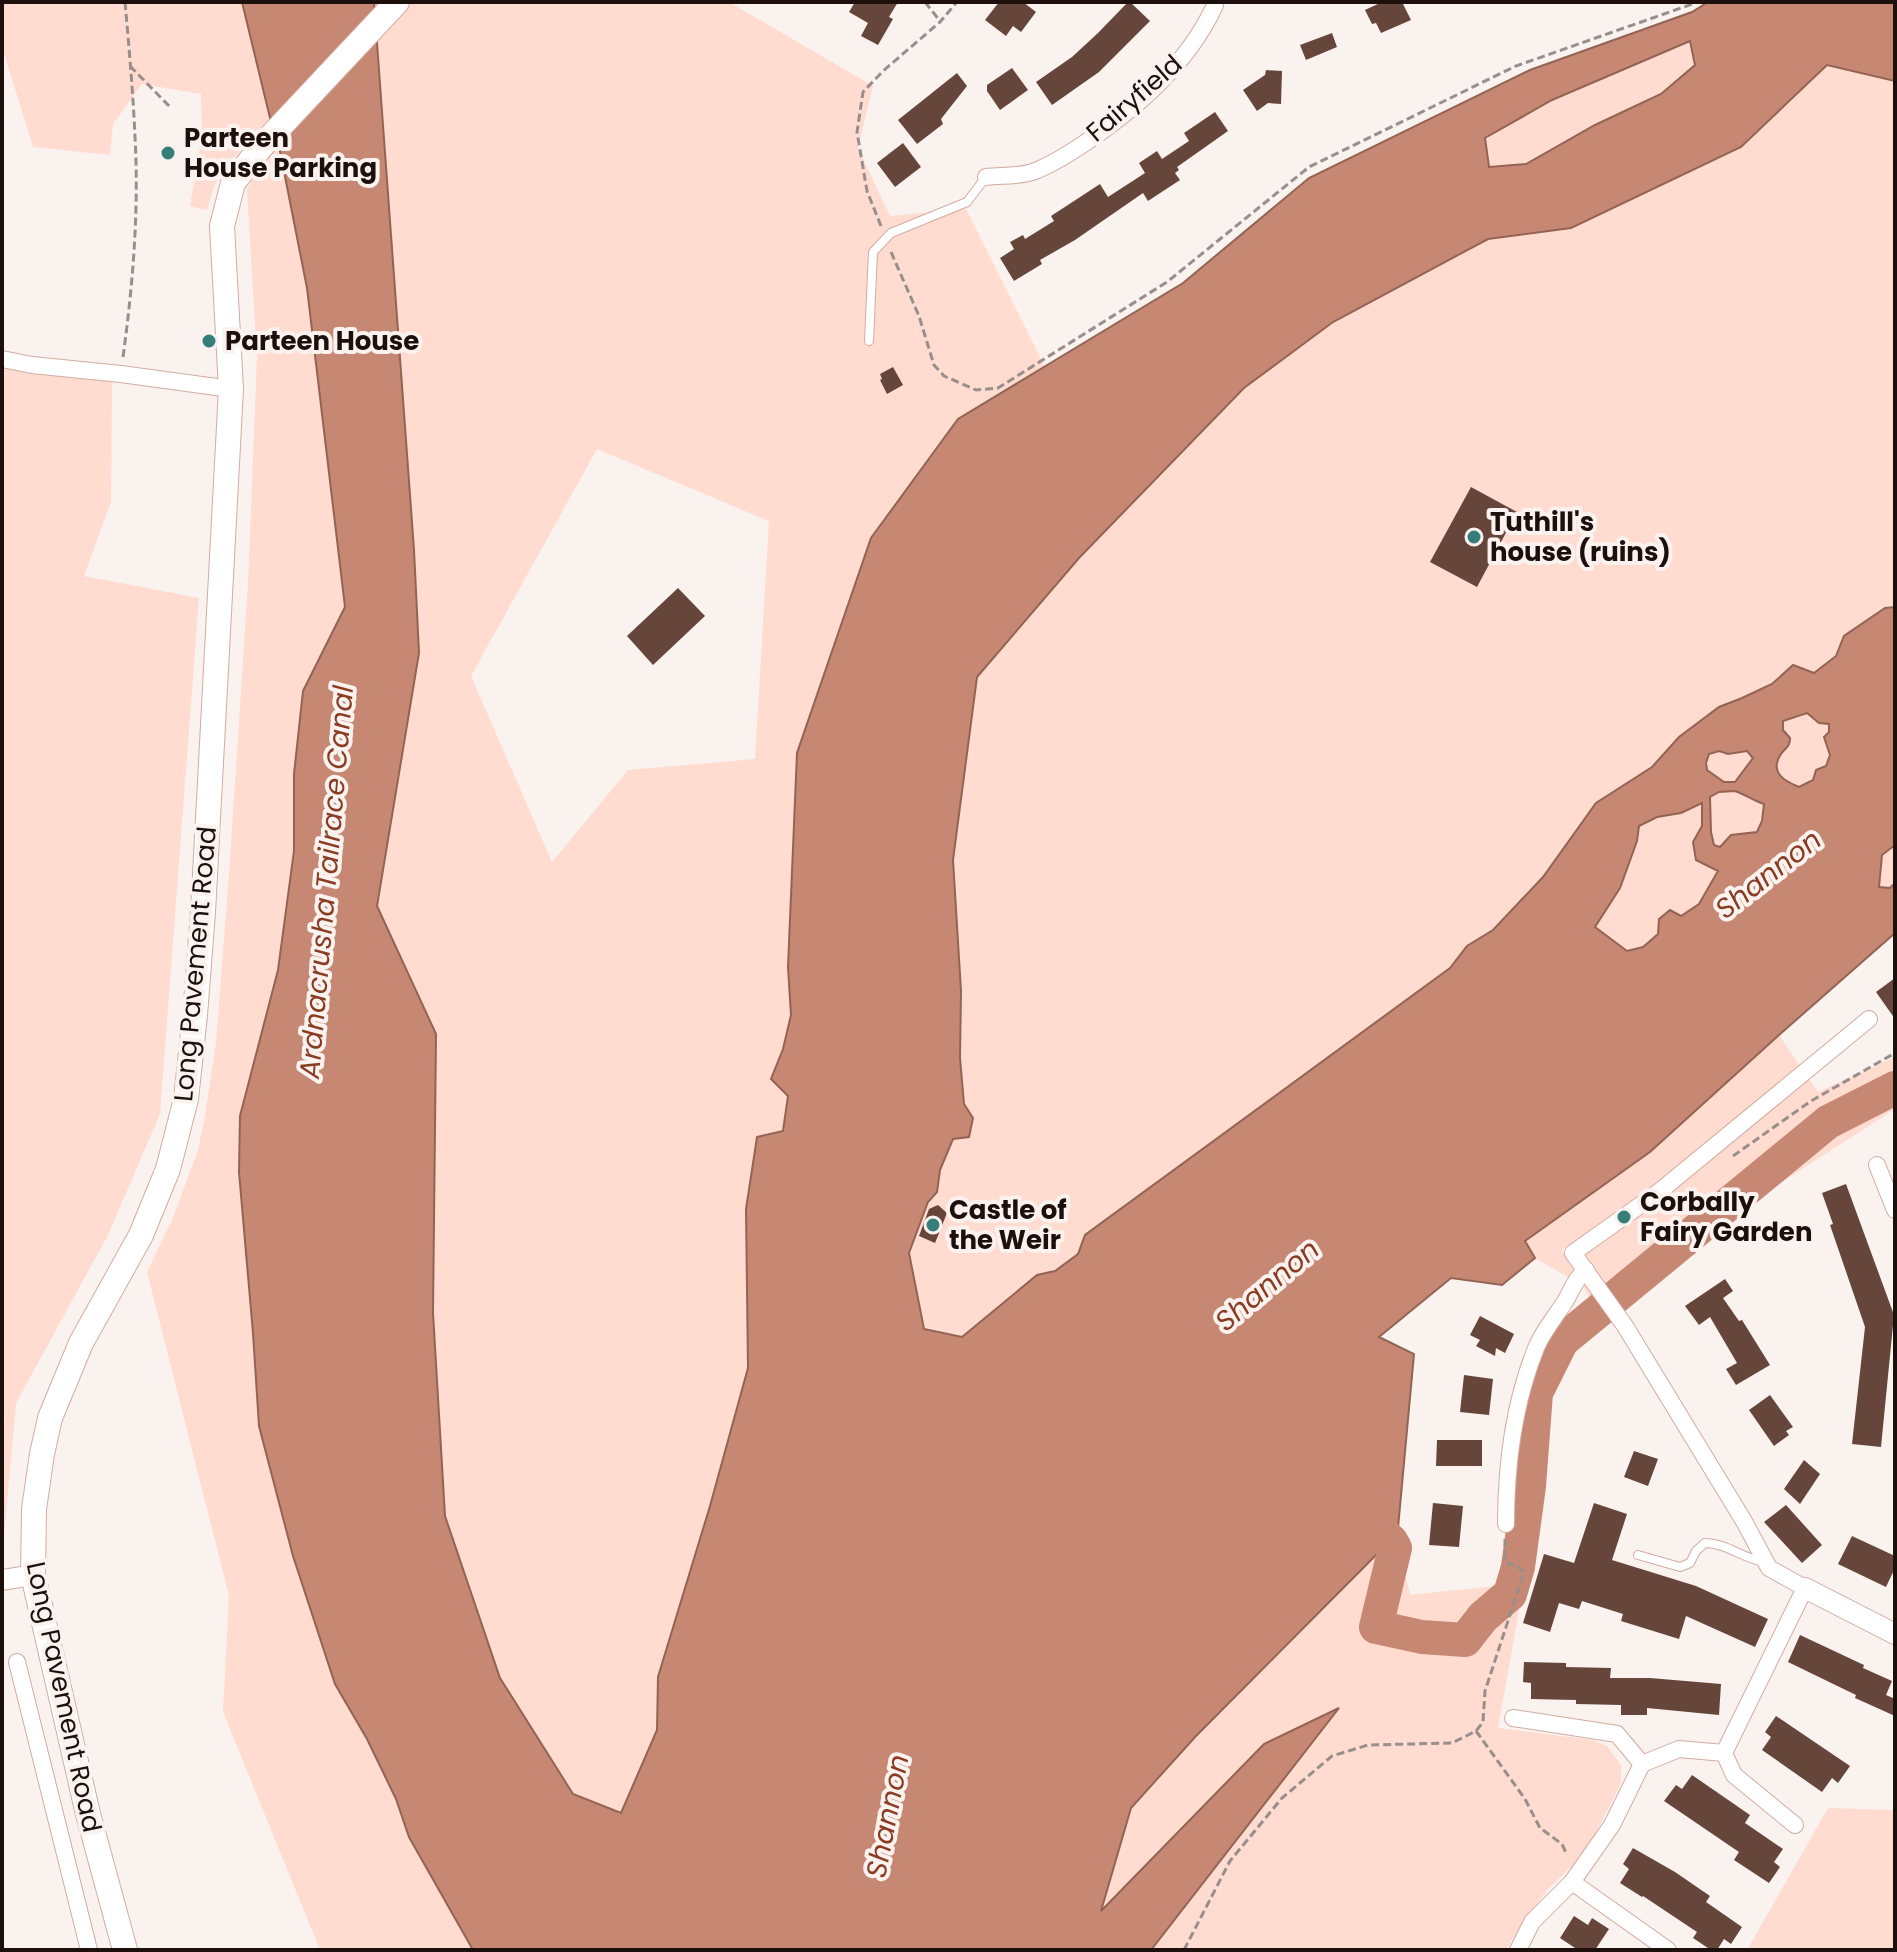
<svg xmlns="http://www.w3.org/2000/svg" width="1897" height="1952" font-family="Poppins,sans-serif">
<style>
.green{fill:#ffdbd0;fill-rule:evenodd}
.water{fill:#c68873;stroke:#936454;stroke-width:2;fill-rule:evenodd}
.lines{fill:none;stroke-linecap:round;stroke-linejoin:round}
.river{stroke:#c68873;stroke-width:34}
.building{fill:#66463b}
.service-casing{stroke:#d2aca0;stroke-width:10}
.minor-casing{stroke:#d2aca0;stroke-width:18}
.tertiary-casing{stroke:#d2aca0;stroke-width:22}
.secondary-casing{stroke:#d2aca0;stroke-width:26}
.path{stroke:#988e8b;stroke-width:3;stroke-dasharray:8 4;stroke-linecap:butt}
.service{stroke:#fff;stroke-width:8}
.minor{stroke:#fff;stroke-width:16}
.tertiary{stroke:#fff;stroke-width:20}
.secondary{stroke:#fff;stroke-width:24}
.poi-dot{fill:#367e79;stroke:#faf2ef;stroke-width:3}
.labels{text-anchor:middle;stroke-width:8;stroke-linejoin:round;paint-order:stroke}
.street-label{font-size:26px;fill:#1d100c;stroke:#faf2ef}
.poi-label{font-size:26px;font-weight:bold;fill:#1d100c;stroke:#faf2ef;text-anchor:start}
.water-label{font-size:28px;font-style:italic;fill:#893c22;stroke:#faf2ef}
</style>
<rect width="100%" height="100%" fill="#faf2ef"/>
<g class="green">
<polygon points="2,2 242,2 271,122 222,169 213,190 207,210 190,206 202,135 201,94 142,84 113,124 110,155 33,147 2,47"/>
<path d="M374 2H729L873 86 858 148 890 216 966 209 1045 367 958 419 871 538 797 753 788 967 791 1015 783 1049 772 1079 788 1095 783 1131 746 1209 748 1368 710 1506 658 1677 657 1730 621 1813 573 1794 500 1678 445 1516 433 1313 436 1034 377 906 419 653 414 550ZM597 449 769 521 755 759 628 770 552 862 471 676Z"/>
<polygon points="1690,40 1695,65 1661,94 1595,125 1526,164 1489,168 1485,137 1552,100"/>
<polygon points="1827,64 1895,81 1895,607 1885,608 1844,636 1836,656 1814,673 1793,665 1772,684 1742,698 1719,707 1679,737 1652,767 1596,803 1543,877 1493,930 1467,946 1450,968 1085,1235 1078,1254 1055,1271 1037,1275 962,1337 924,1329 909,1253 928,1202 937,1192 940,1170 964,1104 960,1058 961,991 953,860 977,677 1079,558 1244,388 1333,322 1488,239 1571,228 1741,147"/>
<polygon points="278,141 307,288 345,607 303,691 294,774 294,851 278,970 240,1116 239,1172 253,1333 259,1426 293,1556 335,1684 367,1739 396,1799 409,1837 473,1950 320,1950 223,1712 229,1596 147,1272 172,1220 198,1150 205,1116 216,1043 229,874 248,584 257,358 247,190 259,165"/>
<polygon points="2,365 112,381 111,502 84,576 199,598 160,1114 108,1235 16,1403 2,1557"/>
<path d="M1807 713 1819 723 1829 724 1826 745 1830 755 1826 766 1813 779 1799 787C1784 781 1769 772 1781 754 1786 747 1790 747 1790 738L1783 730V721Z"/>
<polygon points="1719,751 1728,754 1748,751 1753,758 1735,783 1724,782 1707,770 1705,764 1709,754"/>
<path d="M1735 791C1746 795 1754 801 1764 804L1762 821 1757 832C1743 833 1729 834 1720 847L1714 845C1710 829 1712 813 1710 797L1719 792Z"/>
<polygon points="1702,802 1702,826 1693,842 1718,871 1699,904 1643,947 1627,951 1594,928 1620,888 1637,841 1639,826 1657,817 1681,813"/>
<polygon points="1895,845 1895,883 1890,888 1879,887 1882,855"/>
<path d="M1779 1035 1818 1092 1895 1057V1109L1712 1227 1603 1321 1583 1286 1535 1258 1525 1241 1650 1152ZM1667 1178 1674 1189 1634 1221 1584 1255 1591 1270 1583 1285 1562 1250Z"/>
<polygon points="1397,1539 1410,1595 1524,1583 1498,1728 1592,1740 1607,1746 1621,1765 1621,1783 1590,1844 1580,1858 1548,1889 1511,1941 1507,1950 1151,1950 1153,1946 1101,1913 1131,1808 1196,1736 1391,1541"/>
<polygon points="1828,1808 1895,1810 1895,1950 1747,1950"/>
</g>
<path class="water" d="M242 2H374L414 550 419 653 377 906 436 1034 433 1313 445 1516 500 1678 573 1794 621 1813 657 1730 658 1677 710 1506 748 1368 746 1209 757 1137 783 1131 788 1096 771 1079 783 1049 791 1015 788 967 797 753 871 538 958 419 1183 283 1309 178 1530 70 1692 12 1708 2H1895V81L1827 65 1741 147 1571 228 1488 239 1333 322 1244 388 1079 558 977 677 953 860 961 991 960 1058 964 1104 973 1118 969 1137 953 1139 940 1170 937 1192 928 1202 909 1253 924 1329 962 1337 1037 1275 1055 1271 1078 1254 1085 1235 1450 968 1467 946 1493 930 1543 877 1596 803 1652 767 1679 737 1719 707 1742 698 1772 684 1793 665 1814 673 1836 656 1844 636 1885 608 1895 607V845L1882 855 1879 887 1890 888 1895 883V933L1779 1035 1650 1152 1525 1241 1535 1258 1502 1285 1451 1278 1379 1337 1414 1354 1397 1539 1390 1541 1196 1736 1131 1808 1101 1911 1264 1744 1339 1708 1151 1950H473L409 1837 396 1799 367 1739 335 1684 293 1556 259 1426 253 1333 239 1172 240 1116 278 970 294 851V774L303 691 345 607 307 288 278 141 271 122ZM1690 41 1695 65 1661 94 1595 125 1526 164 1489 167 1485 138 1552 100ZM1807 713 1819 723 1829 724V732L1824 737 1830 755 1826 766 1816 770 1813 780 1799 787C1784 781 1769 772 1781 754 1786 747 1790 747 1790 738L1783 730V721ZM1719 751 1728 754 1747 751 1753 758 1735 782H1724L1707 770 1706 763 1709 754ZM1735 791C1746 795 1754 801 1764 804L1762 821 1757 832 1731 835 1720 847 1714 845 1711 832 1710 797 1719 792ZM1702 803V826L1693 842 1696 860 1718 871 1699 904 1681 916 1670 910 1659 919 1658 934 1643 947 1627 951 1595 927 1620 888 1637 841 1639 826 1657 817 1681 813Z"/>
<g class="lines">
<polyline class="river" points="1357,1510 1391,1541 1395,1548 1376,1627 1422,1637 1465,1640 1483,1617 1510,1594 1518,1567 1529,1486 1536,1393 1562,1341 1828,1122 1895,1088"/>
</g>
<g class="building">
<polygon points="855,2 898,2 889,17 893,19 878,45 861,36 868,23 849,12"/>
<polygon points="999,2 1023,2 1036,12 1021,32 1013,26 1006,36 985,20"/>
<polygon points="1128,2 1130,2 1150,21 1099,72 1052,105 1036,82 1072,57 1098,33"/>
<polygon points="1382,2 1402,2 1411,20 1381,33 1376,23 1372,24 1365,10"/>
<polygon points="1332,33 1337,47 1306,60 1300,45"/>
<polygon points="1012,68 1028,90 1000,110 987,91 987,85"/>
<polygon points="1266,70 1282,71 1281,104 1268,103 1257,111 1243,90 1265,75"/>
<polygon points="957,73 967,86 941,119 943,124 917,144 898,120"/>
<polygon points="1215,112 1228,131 1177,167 1179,170 1175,173 1180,180 1148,201 1143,193 1075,240 1040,260 1042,264 1014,281 1000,258 1014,249 1010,242 1023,235 1025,239 1054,221 1051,216 1100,184 1108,197 1145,173 1139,163 1157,151 1162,159 1189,141 1184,133"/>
<polygon points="903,143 921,167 895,187 877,163"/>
<polygon points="893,367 903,385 887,394 880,380 882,379 880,374"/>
<polygon points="1471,487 1517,512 1477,587 1430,562"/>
<polygon points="678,588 705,616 653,665 627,636"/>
<polygon points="1895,978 1895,1019 1876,992"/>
<polygon points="1846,1184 1894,1315 1881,1447 1852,1444 1865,1327 1830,1225 1833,1224 1822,1193"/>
<polygon points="938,1205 947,1213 935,1243 919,1236 929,1209"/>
<polygon points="1725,1279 1733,1291 1723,1298 1739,1321 1742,1320 1770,1365 1736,1385 1726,1369 1737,1363 1710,1317 1699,1325 1685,1306"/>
<polygon points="1480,1316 1514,1334 1505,1353 1496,1348 1495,1356 1476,1346 1480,1340 1470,1335"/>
<polygon points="1464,1375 1493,1379 1489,1415 1460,1412"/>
<polygon points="1770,1395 1793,1427 1786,1431 1789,1435 1774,1446 1749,1410"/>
<polygon points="1437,1440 1482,1440 1482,1466 1436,1466"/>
<polygon points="1634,1451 1658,1459 1648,1486 1624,1477"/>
<polygon points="1804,1460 1820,1474 1800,1504 1784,1489"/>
<polygon points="1433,1503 1463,1506 1459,1547 1429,1545"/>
<polygon points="1594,1503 1627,1514 1612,1560 1696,1586 1768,1619 1755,1647 1686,1616 1679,1639 1621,1621 1623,1614 1582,1601 1579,1609 1559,1603 1550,1632 1523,1623 1544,1554 1574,1563"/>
<polygon points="1786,1505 1822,1545 1802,1563 1764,1522"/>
<polygon points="1852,1536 1895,1556 1895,1568 1886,1587 1838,1564"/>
<polygon points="1800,1635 1864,1665 1863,1668 1892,1681 1886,1695 1895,1699 1895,1716 1855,1698 1856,1695 1788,1662"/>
<polygon points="1524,1662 1566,1663 1566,1667 1611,1668 1610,1678 1650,1678 1721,1684 1719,1715 1647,1708 1647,1715 1621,1715 1621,1705 1576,1704 1576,1700 1531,1699 1531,1683 1523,1682"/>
<polygon points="1776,1716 1850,1766 1838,1783 1832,1778 1822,1792 1762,1750 1771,1737 1765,1732"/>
<polygon points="1692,1775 1750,1815 1745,1823 1783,1849 1774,1862 1780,1867 1769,1883 1734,1860 1739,1852 1664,1801 1676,1785 1682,1789"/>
<polygon points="1633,1848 1675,1872 1710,1896 1706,1902 1742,1927 1731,1944 1724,1939 1717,1950 1711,1950 1693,1938 1697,1932 1643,1896 1642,1897 1620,1883 1629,1869 1623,1864"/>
<polygon points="1574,1916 1588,1925 1592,1918 1609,1929 1595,1950 1578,1950 1560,1938"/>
</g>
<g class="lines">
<g class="service-casing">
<g id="service">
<polyline points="869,341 873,252 891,233 967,202 986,177"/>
<path d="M1638 1555 1680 1567 1690 1563 1696 1551 1705 1543C1727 1543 1743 1559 1765 1562"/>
</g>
</g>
<g class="minor-casing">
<g id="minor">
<path d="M986 177C1001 175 1021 177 1035 171 1051 165 1065 156 1079 147 1133 111 1188 65 1215 5L1214 2"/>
<polyline points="2,359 32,365 121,374 231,389"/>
<polyline points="1877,1165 1895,1210"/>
<path d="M1506 1524C1506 1465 1514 1403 1536 1348 1543 1331 1556 1316 1566 1300 1572 1289 1576 1278 1586 1270"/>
<polyline points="17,1662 89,1950"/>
<polyline points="1513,1718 1617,1734 1642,1764"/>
<polyline points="1724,1753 1734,1775 1795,1825"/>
<polyline points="1572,1882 1668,1950"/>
<polyline points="1518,1950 1532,1922 1572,1882 1612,1825 1642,1764 1679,1749 1724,1753 1805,1588 1769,1568 1745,1523 1625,1326 1573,1253 1660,1191 1869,1019"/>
</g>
</g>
<g class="tertiary-casing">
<g id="tertiary">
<polyline points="2,1580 33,1575"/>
<polyline points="1805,1588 1895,1634"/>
</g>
</g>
<g class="secondary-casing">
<polyline id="secondary" points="125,1950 88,1814 33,1575 34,1509 42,1454 50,1418 81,1343 141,1235 168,1169 186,1099 195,1015 203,912 231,389 222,226 233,183 260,148 397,2"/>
</g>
<g class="path">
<polyline points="925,2 940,21"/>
<polyline points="130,66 171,108"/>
<polyline points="881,226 867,191 857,132 863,92 883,71 940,22 957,2"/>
<polyline points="891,252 919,316 934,365 944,376 976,390 998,388 1167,282 1309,167 1516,66 1698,2"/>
<path d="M123 357C133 284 139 210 135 137 133 92 129 47 125 2"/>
<polyline points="1733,1156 1811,1101 1895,1053"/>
<polyline points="1476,1731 1525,1799 1540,1828 1562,1844 1567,1855"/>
<polyline points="1184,1950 1230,1861 1282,1798 1332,1756 1368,1745 1452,1743 1476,1731 1483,1722 1485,1691 1524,1572 1518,1567 1505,1562 1505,1539"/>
</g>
<use href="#service" class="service"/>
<use href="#minor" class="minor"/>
<use href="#tertiary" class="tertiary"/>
<use href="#secondary" class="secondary"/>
</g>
<g class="poi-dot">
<circle cx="168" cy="153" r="8"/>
<circle cx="209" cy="341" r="8"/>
<circle cx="1474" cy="537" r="8"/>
<circle cx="1624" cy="1217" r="8"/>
<circle cx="933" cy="1225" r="8"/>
</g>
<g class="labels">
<g class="street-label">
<text transform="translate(1134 98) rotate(-41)" y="9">Fairyfield</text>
<text transform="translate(195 964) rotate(-85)" y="9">Long Pavement Road</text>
<text transform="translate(64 1697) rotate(78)" y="9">Long Pavement Road</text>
</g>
<g class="poi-label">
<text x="184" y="147">Parteen<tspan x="184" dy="30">House Parking</tspan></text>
<text x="225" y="350">Parteen House</text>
<text x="1490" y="531">Tuthill's<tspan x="1490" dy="30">house (ruins)</tspan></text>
<text x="1640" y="1211">Corbally<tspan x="1640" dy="30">Fairy Garden</tspan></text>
<text x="949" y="1219">Castle of<tspan x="949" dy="30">the Weir</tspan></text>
</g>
<g class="water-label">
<text transform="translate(1768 874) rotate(-38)" y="10">Shannon</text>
<text transform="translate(326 882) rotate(-85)" y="10">Ardnacrusha Tailrace Canal</text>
<text transform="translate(1267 1285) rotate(-40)" y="10">Shannon</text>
<text transform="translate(887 1816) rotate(-79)" y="10">Shannon</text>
</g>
</g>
<rect width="1897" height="1952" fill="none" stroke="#1d100c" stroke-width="8"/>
</svg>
